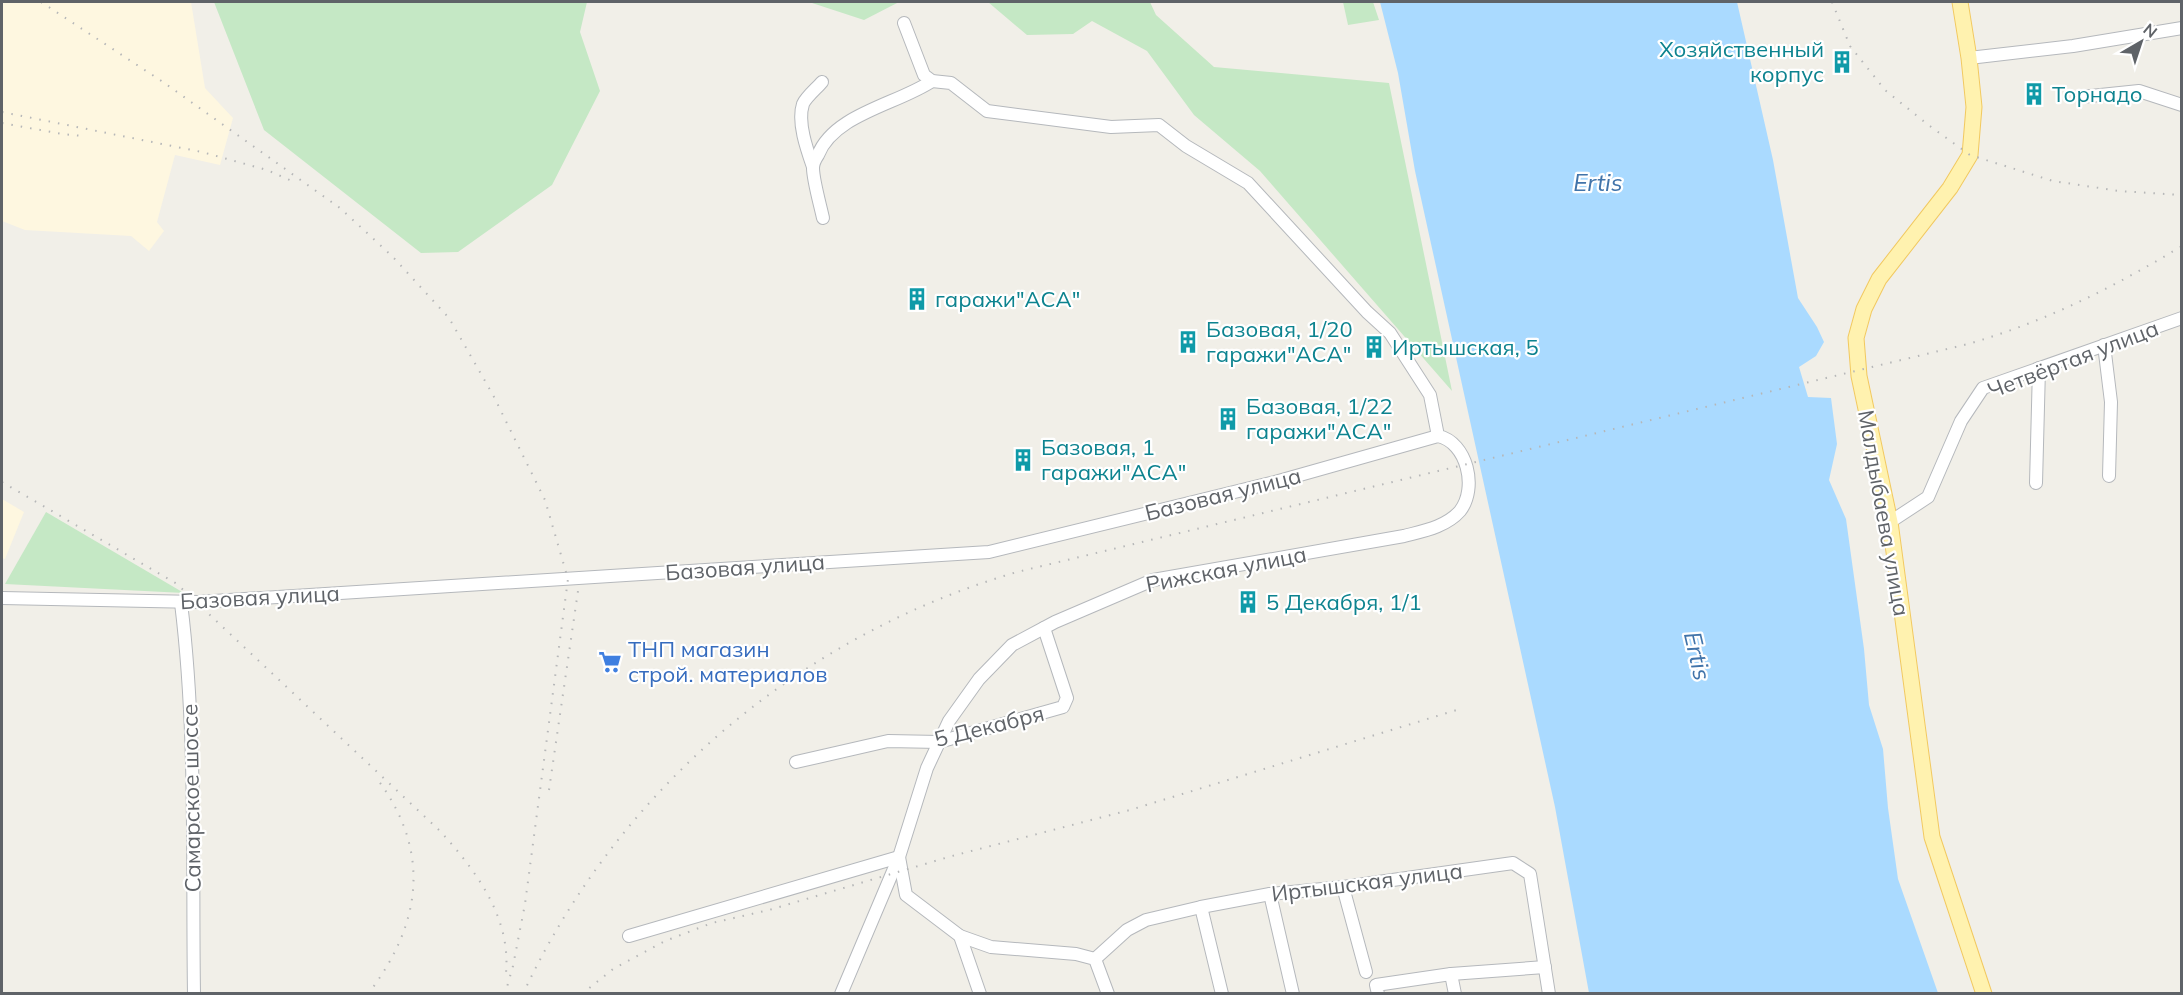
<svg xmlns="http://www.w3.org/2000/svg" width="2183" height="995" font-family="Mulish,sans-serif">
<style>
.commercial{fill:#fef7e0}
.green{fill:#c5e8c5}
.water{fill:#aadaff}
.lines{fill:none;stroke-linecap:round;stroke-linejoin:round}
.minor-casing{stroke:#b5b8bc;stroke-width:14}
.major-casing{stroke:#f2c960;stroke-width:17}
.minor{stroke:#fff;stroke-width:12}
.major{stroke:#fff2af;stroke-width:15}
.rail{stroke:#b6b7b8;stroke-width:2;stroke-dasharray:1.5 8;stroke-linecap:butt}
.labels{text-anchor:middle;stroke-width:4.5;stroke-linejoin:round;paint-order:stroke}
.culture-label{font-size:22px;fill:#0d838f;stroke:#fff;text-anchor:start}
.street-label{font-size:22px;fill:#5f6368;stroke:#fff}
.shop-label{font-size:22px;fill:#366cbe;stroke:#fff;text-anchor:start}
.water-label{font-size:24px;font-style:italic;fill:#4174aa;stroke:#fff}
</style>
<rect width="100%" height="100%" fill="#f1efe8"/>
<g class="commercial">
<polygon points="2,2 191,2 205,88 233,118 220,165 175,155 157,222 164,231 149,251 131,236 25,230 2,221"/>
<polygon points="2,499 24,512 5,559 2,558"/>
</g>
<g class="green">
<polygon points="214,2 587,2 580,32 600,91 552,185 458,252 421,253 264,130"/>
<polygon points="809,2 899,2 864,20"/>
<polygon points="988,2 1150,2 1156,15 1214,67 1389,83 1452,391 1260,171 1194,115 1147,51 1092,21 1073,34 1027,35"/>
<polygon points="1343,2 1373,2 1379,20 1348,25"/>
<polygon points="46,512 184,593 5,584"/>
</g>
<polygon class="water" points="1380,2 1737,2 1773,160 1798,298 1817,327 1824,342 1816,356 1799,367 1808,397 1831,398 1837,444 1829,480 1846,519 1864,649 1869,705 1883,749 1888,808 1898,879 1938,993 1589,993 1555,807 1415,171 1398,73"/>
<g class="lines">
<g class="minor-casing">
<g id="minor">
<polyline points="904,23 924,75 932,81 951,83 987,111 1111,127 1159,125 1186,146 1248,183 1367,312 1390,333 1430,395 1438,436"/>
<polyline points="1969,58 2073,46 2182,28"/>
<polyline points="2081,97 2139,91 2182,105"/>
<path d="M813 167C807 150 797 122 803 104 806 97 817 88 822 82"/>
<path d="M823 218C820 204 813 180 813 168 813 164 816 158 818 155 834 114 898 104 932 81"/>
<polyline points="2104,345 2111,402 2109,476"/>
<polyline points="2036,483 2039,368"/>
<polyline points="1890,522 1928,497 1961,421 1983,388 2182,318"/>
<path d="M2 598 198 602 989 552 1275 482 1438 436C1467 442 1478 488 1460 511 1446 527 1423 531 1404 536L1153 580 1055 622 1012 645 979 679 949 721 927 768 899 857 841 994"/>
<path d="M181 603C197 732 192 864 194 994"/>
<polyline points="796,762 888,741 939,742 1063,707 1067,698 1044,628"/>
<polyline points="1343,887 1366,972"/>
<polyline points="1270,894 1293,994"/>
<polyline points="1201,907 1222,994"/>
<polyline points="629,936 899,857 906,895 960,936 991,947 1076,954 1095,959 1108,994"/>
<polyline points="960,936 980,994"/>
<polyline points="1095,959 1127,930 1146,920 1201,907 1270,894 1343,887 1513,863 1530,874 1549,994"/>
<polyline points="1451,974 1455,994"/>
<polyline points="1378,994 1376,985 1451,974 1545,967"/>
</g>
</g>
<g class="major-casing">
<polyline id="major" points="1960,2 1969,58 1974,107 1970,155 1950,188 1879,279 1864,309 1856,338 1859,376 1890,522 1932,837 1984,994"/>
</g>
<use href="#minor" class="minor"/>
<use href="#major" class="major"/>
<g class="rail">
<polyline points="41,2 163,82 340,208 392,256 449,318 493,395 545,500 568,579 525,904 513,966 505,994"/>
<polyline points="1832,2 1850,46 1885,90 1927,124 1970,155 2053,181 2119,191 2182,195"/>
<polyline points="2,112 202,152 267,170 292,181"/>
<polyline points="2,123 62,134 83,136"/>
<path d="M2 482 177 584 441 832C476 871 511 917 506 973"/>
<polyline points="549,790 578,591"/>
<path d="M368 994C421 925 432 853 378 780"/>
<path d="M523 994C618 789 801 635 1017 572L1968 344C2047 321 2112 288 2182 246"/>
<polyline points="582,994 613,969 665,941 712,923 769,910 952,856 1130,810 1460,709"/>
</g>
</g>
<defs>
<g id="building-bare" transform="scale(1.8)"><path d="M-4-6H4V6H1V3H-1V6H-4ZM-2.5-4.3h1.7v1.8h-1.7ZM.8-4.3h1.7v1.8H.8ZM-2.5-1h1.7V.8h-1.7ZM.8-1h1.7V.8H.8Z" fill="#0f9aa8" stroke="#fff" stroke-width="2.5" paint-order="stroke"/></g>
<g id="supermarket-bare" transform="scale(1.8)"><path d="M-6-5.5h2.5l.6 2H6L4.5 2H-2.5L-4.4-4H-6ZM-1.5 3.2a1.3 1.3 0 1 0 .1 0ZM3 3.2a1.3 1.3 0 1 0 .1 0Z" fill="#3f7fe0" stroke="#fff" stroke-width="2.5" paint-order="stroke"/></g>
</defs>
<g fill-rule="evenodd">
<use href="#building-bare" x="1842" y="62"/>
<use href="#building-bare" x="2034" y="94"/>
<use href="#building-bare" x="917" y="299"/>
<use href="#building-bare" x="1188" y="342"/>
<use href="#building-bare" x="1374" y="347"/>
<use href="#building-bare" x="1228" y="419"/>
<use href="#building-bare" x="1023" y="460"/>
<use href="#building-bare" x="1248" y="602"/>
<use href="#supermarket-bare" x="610" y="662"/>
</g>
<g class="labels">
<g class="culture-label">
<text x="1824" y="57" text-anchor="end">Хозяйственный<tspan x="1824" dy="25">корпус</tspan></text>
<text x="2052" y="102">Торнадо</text>
<text x="935" y="307">гаражи"ACА"</text>
<text x="1206" y="337">Базовая, 1/20<tspan x="1206" dy="25">гаражи"ACА"</tspan></text>
<text x="1392" y="355">Иртышская, 5</text>
<text x="1246" y="414">Базовая, 1/22<tspan x="1246" dy="25">гаражи"ACА"</tspan></text>
<text x="1041" y="455">Базовая, 1<tspan x="1041" dy="25">гаражи"ACА"</tspan></text>
<text x="1266" y="610">5 Декабря, 1/1</text>
</g>
<g class="street-label">
<text transform="translate(2073 359) rotate(-21)" y="8">Четвёртая улица</text>
<text transform="translate(1223 494) rotate(-14)" y="8">Базовая улица</text>
<text transform="translate(1884 513) rotate(80)" y="8">Малдыбаева улица</text>
<text transform="translate(745 567) rotate(-4)" y="8">Базовая улица</text>
<text transform="translate(1226 569) rotate(-11)" y="8">Рижская улица</text>
<text transform="translate(260 597) rotate(-3)" y="8">Базовая улица</text>
<text transform="translate(989 726) rotate(-14)" y="8">5 Декабря</text>
<text transform="translate(191 798) rotate(-91)" y="8">Самарское шоссе</text>
<text transform="translate(1367 882) rotate(-7)" y="8">Иртышская улица</text>
</g>
<g class="shop-label">
<text x="628" y="657">ТНП магазин<tspan x="628" dy="25">строй. материалов</tspan></text>
</g>
<g class="water-label">
<text x="1598" y="191">Ertis</text>
<text transform="translate(1697 656) rotate(77)" y="8">Ertis</text>
</g>
</g>
<rect width="2183" height="995" fill="none" stroke="#5f6368" stroke-width="6"/>
<g transform="translate(2141 42) rotate(39)" stroke="#ffffff" stroke-width="4.5" paint-order="stroke">
<path d="M0-4.5L10 22L0 15L-10 22Z" fill="#5f6368"/>
<text y="-9" font-size="16" font-weight="bold" text-anchor="middle" fill="#5f6368">N</text>
</g>
</svg>
